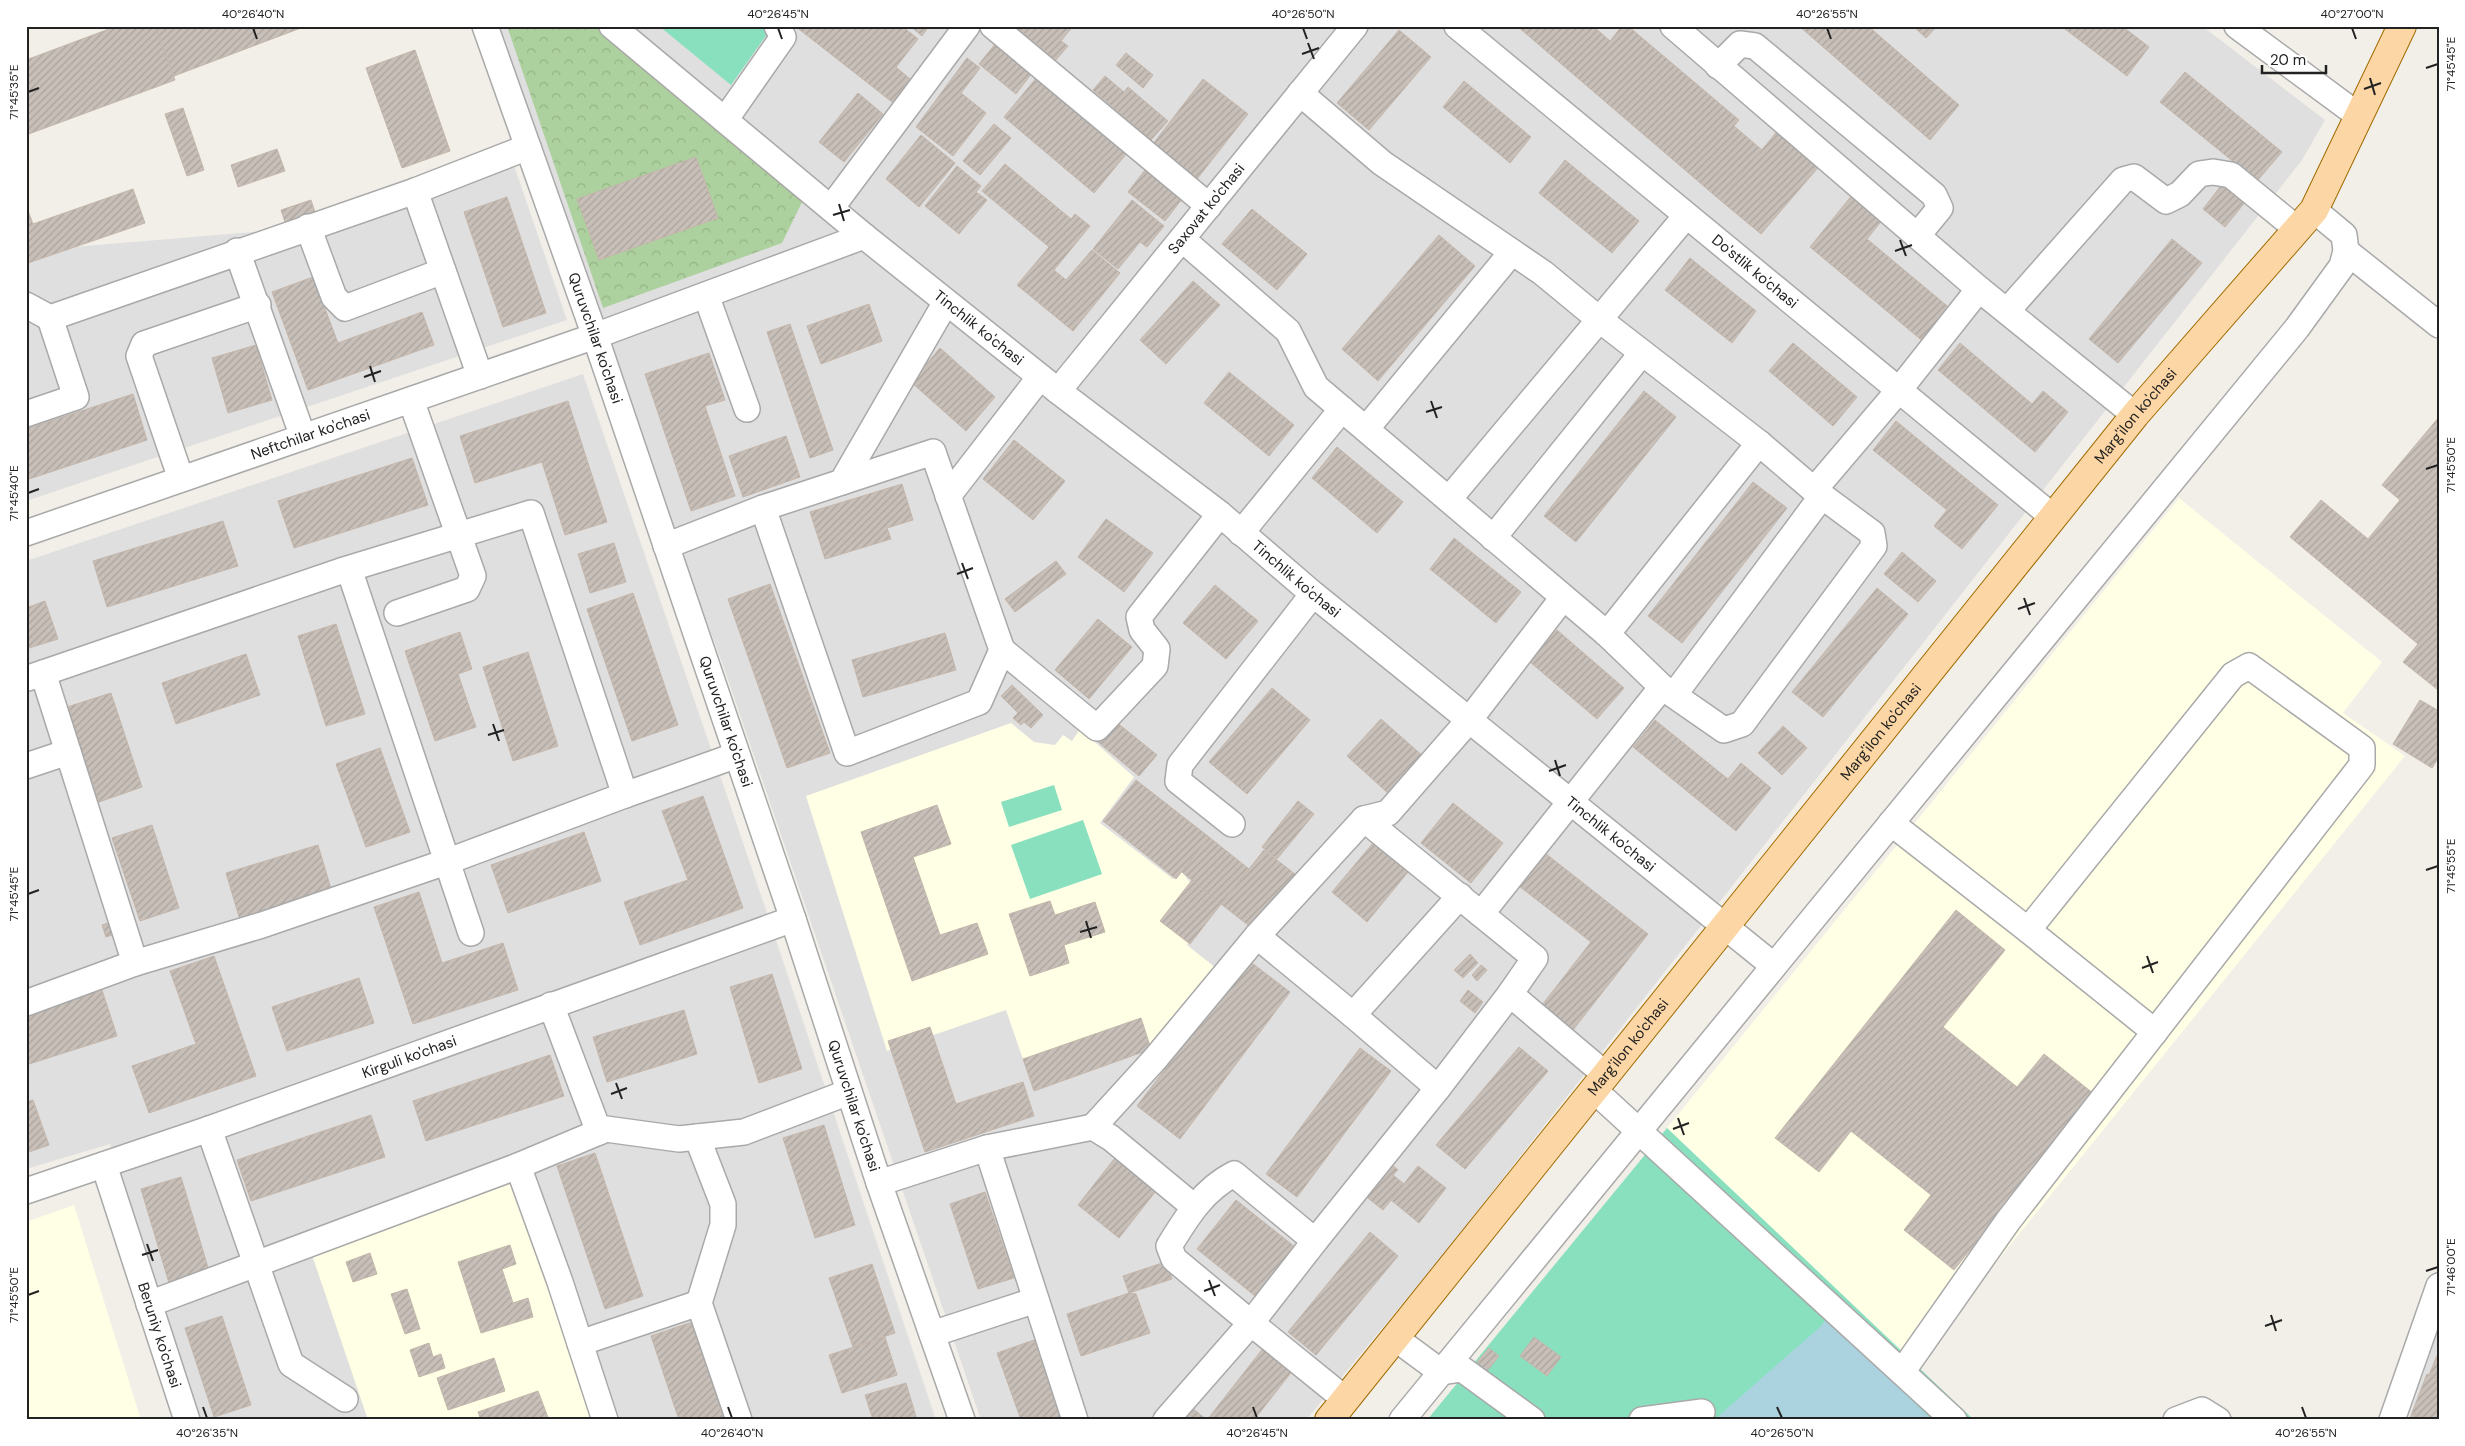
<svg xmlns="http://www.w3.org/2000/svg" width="2465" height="1446" font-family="'DM Sans',sans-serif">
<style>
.residential{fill:#e0dfdf}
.education{fill:#ffffe5}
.forest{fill:url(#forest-crowns)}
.pitch{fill:#88e0be}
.water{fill:#aad3df}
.building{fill:url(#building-hatch);stroke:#c4b6ab}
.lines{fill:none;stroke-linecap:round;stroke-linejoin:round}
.minor-casing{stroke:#a9a9a9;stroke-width:28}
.major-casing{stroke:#a06b00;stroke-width:30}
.minor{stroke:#fff;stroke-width:25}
.major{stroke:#fcd6a4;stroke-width:28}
.ticks{fill:none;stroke:#222;stroke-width:2}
.labels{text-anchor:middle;stroke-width:4;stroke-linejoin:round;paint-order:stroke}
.street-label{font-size:15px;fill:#222;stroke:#fff}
.neatline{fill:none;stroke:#222;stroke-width:2}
.ticks-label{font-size:12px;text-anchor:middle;fill:#222}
</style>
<defs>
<pattern id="forest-crowns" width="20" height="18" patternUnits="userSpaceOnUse" patternTransform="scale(1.25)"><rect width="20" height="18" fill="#add19e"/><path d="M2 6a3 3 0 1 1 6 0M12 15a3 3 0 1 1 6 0" fill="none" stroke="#95b388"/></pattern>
<pattern id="building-hatch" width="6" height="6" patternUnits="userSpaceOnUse" patternTransform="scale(1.25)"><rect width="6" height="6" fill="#c7bfb8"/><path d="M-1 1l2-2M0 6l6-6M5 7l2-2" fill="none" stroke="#aba49e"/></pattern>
</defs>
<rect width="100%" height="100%" fill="#f2efe9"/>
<g class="residential">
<polygon points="488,26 2202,26 2325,120 2302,160 1441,1257 1306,1420 981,1420 724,668"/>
<polygon points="507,145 567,320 26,501 26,251 290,229"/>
<polygon points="583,374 766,910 936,1420 200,1420 110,1144 26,1169 26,561"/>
<polygon points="2439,1327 2439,1420 2408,1420"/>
</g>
<g class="education">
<polygon points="2179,498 2382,662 2343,713 2405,756 1915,1363 1667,1128"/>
<polygon points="1011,723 1034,742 1055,745 1063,735 1072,741 1080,729 1134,777 1100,823 1173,879 1182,872 1189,881 1219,905 1187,945 1221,972 1158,1046 1034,1091 1006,1010 887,1051 806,796"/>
<polygon points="512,1183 592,1420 368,1420 311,1252"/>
<polygon points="74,1205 141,1420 26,1420 26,1222"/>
</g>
<polygon class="forest" points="507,26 610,26 808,190 782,243 603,308"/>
<g class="pitch">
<polygon points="659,26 765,26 770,30 731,85"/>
<polygon points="1054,785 1062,810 1009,827 1001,802"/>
<polygon points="1083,820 1102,874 1030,899 1011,845"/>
<polygon points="1667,1128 1974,1420 1427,1420"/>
</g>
<polygon class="water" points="1828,1317 1932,1420 1714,1420 1820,1327"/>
<g class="building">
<polygon points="117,26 155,26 175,80 26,135 26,60"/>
<polygon points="155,26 306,26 174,76"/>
<polygon points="795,26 902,26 918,39 896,67 910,79 892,102"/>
<polygon points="910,26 929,26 922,36"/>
<polygon points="1015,26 1073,26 1061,41 1068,46 1056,60"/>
<polygon points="1517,26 1593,26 1610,41 1622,26 1628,26 1739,120 1734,126 1762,150 1720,200"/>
<polygon points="1799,26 1868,26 1959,105 1930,140"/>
<polygon points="1913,26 1937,26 1926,38"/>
<polygon points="2061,26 2122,26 2149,47 2127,76"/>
<polygon points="1399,30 1431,57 1369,130 1337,103"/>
<polygon points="996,43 1032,73 1016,94 979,64"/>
<polygon points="415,50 450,151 402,168 366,68"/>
<polygon points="1126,53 1153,75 1143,88 1116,65"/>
<polygon points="967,58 980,68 961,93 986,113 953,156 916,127"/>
<polygon points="2185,72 2282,152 2257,181 2160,102"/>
<polygon points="1105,76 1124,92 1128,87 1168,121 1151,140 1093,90"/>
<polygon points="1037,77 1127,153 1094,193 1004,117"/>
<polygon points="1203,79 1248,114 1197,179 1153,144"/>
<polygon points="1464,81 1531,137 1510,163 1443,107"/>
<polygon points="858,93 883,114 844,162 819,142"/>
<polygon points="183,108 204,170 187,176 165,114"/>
<polygon points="994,124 1011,138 980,175 963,161"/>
<polygon points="1780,128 1822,163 1761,234 1720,200"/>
<polygon points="921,135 955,163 919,207 886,179"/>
<polygon points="277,149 285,171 238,187 231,165"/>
<polygon points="696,157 718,218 599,260 577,199"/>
<polygon points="1565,160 1639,221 1612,253 1539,193"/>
<polygon points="1005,164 1071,219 1075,214 1090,226 1054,270 1066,280 1092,250 1120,273 1073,331 1017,285 1049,247 982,191"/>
<polygon points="957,166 981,186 976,192 987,200 959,234 925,206"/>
<polygon points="1148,166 1185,195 1165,221 1128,192"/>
<polygon points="2223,183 2246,201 2225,227 2203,209"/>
<polygon points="133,189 145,223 28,263 26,205 33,224"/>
<polygon points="1853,194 1883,219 1867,239 1952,310 1925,343 1810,247"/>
<polygon points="507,197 546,313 503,327 464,212"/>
<polygon points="311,200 316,215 286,225 281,210"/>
<polygon points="1132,200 1164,226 1147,247 1140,242 1118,269 1093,249"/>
<polygon points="1252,209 1307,254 1277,290 1222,244"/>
<polygon points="1439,235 1475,266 1378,381 1342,349"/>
<polygon points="2172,239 2202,263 2118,363 2089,339"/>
<polygon points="1690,258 1756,311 1732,343 1665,290"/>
<polygon points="313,277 338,343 422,312 434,345 308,390 272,292"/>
<polygon points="1193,281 1220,305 1166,364 1140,340"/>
<polygon points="869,304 882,341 821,364 807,326"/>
<polygon points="790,324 833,450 810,458 767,332"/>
<polygon points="1793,343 1857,397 1833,426 1769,371"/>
<polygon points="1960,343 2032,404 2043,391 2068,412 2035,452 1938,370"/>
<polygon points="256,345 272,400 228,413 212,358"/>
<polygon points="940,348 995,397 966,431 911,382"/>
<polygon points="709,353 725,400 705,406 735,496 691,511 645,374"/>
<polygon points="1229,372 1294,425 1269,456 1204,403"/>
<polygon points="1644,391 1676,417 1576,542 1544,516"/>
<polygon points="133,394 147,440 26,480 26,429"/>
<polygon points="568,401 607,522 565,535 542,462 475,483 460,436"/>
<polygon points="2439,417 2439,689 2438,690 2403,662 2418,644 2290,537 2321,500 2368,539 2400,500 2382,485"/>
<polygon points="1896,421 1998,505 1962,549 1934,526 1947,510 1873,450"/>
<polygon points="786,436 800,477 743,497 729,456"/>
<polygon points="1014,440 1065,481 1033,520 983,479"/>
<polygon points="1337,447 1403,502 1377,533 1312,478"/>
<polygon points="412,458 428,505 294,548 278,501"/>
<polygon points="1753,482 1787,508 1682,643 1648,616"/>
<polygon points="902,484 913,520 887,528 891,539 825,559 810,512"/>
<polygon points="1106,519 1153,553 1124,592 1078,557"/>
<polygon points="223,521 238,566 107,607 93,561"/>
<polygon points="1454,538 1521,592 1496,623 1430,569"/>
<polygon points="614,543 626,582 590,593 578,554"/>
<polygon points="1902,552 1936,581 1918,602 1884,574"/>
<polygon points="1056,561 1066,574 1015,612 1005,599"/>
<polygon points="770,584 830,753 787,768 728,599"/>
<polygon points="1215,585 1258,621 1226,659 1183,623"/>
<polygon points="1877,588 1908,614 1823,717 1792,692"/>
<polygon points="633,593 678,725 632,741 587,609"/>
<polygon points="45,601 58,639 26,649 26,608"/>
<polygon points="1098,619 1132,647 1089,699 1055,670"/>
<polygon points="336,624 365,714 326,726 298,636"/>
<polygon points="1557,630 1624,688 1597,719 1530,662"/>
<polygon points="460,632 472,669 458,674 476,727 435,741 405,651"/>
<polygon points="945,633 956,670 863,697 852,660"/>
<polygon points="528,652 558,746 513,761 483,667"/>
<polygon points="246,654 260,695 176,724 162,683"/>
<polygon points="1012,685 1043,715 1031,728 1024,722 1021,725 1013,718 1018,713 1001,696"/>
<polygon points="1272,688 1310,720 1247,794 1209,762"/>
<polygon points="111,693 142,787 99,802 67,707"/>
<polygon points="2420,700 2439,711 2439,757 2432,768 2393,744"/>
<polygon points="1381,719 1424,757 1390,795 1347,756"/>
<polygon points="1655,720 1728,779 1741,763 1771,788 1736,831 1633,747"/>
<polygon points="1115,721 1157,755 1139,776 1098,742"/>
<polygon points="1783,726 1807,748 1782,775 1758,753"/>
<polygon points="380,748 410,832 366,847 336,764"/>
<polygon points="1136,780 1209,837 1176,879 1103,821"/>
<polygon points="703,796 743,908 640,945 624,902 688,880 662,811"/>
<polygon points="1298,801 1314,814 1277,859 1262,847"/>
<polygon points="1453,803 1503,843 1471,883 1421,843"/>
<polygon points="937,805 951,844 913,857 940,935 977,923 988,954 912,981 861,832"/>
<polygon points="152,825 179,908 140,921 112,838"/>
<polygon points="584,832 601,881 508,913 491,865"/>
<polygon points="1209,837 1249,869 1221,904 1182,872"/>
<polygon points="1373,843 1408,872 1367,922 1332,892"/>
<polygon points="318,845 332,892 240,920 226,873"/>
<polygon points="1264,850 1300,878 1257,932 1221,904"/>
<polygon points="1545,853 1648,934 1573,1030 1542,1005 1591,942 1519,886"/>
<polygon points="1192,880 1221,904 1190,944 1160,921"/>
<polygon points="419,892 442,963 503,943 518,990 413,1024 374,907"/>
<polygon points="1050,901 1055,915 1095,902 1105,932 1064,945 1069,963 1030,976 1009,914"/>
<polygon points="1956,910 2005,950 1943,1027 2017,1087 2044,1054 2094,1094 1954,1270 1904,1230 1931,1195 1851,1131 1819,1172 1775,1138"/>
<polygon points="117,920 121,932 106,937 102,925"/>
<polygon points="1470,954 1478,963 1463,978 1454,970"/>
<polygon points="214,956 256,1076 149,1113 132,1066 196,1044 170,971"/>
<polygon points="1248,960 1290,992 1180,1139 1137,1106"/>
<polygon points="1481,965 1487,970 1477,981 1472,975"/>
<polygon points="772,974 802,1069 759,1083 730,987"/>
<polygon points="359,978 374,1023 287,1051 272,1007"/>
<polygon points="102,990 117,1036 26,1065 26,1015"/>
<polygon points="1468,990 1483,1002 1475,1013 1460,1001"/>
<polygon points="684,1010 697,1054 607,1082 593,1037"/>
<polygon points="1141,1018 1151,1049 1034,1091 1023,1059"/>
<polygon points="930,1027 956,1104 1023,1082 1034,1116 925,1152 888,1041"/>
<polygon points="1519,1047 1548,1071 1465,1169 1436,1145"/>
<polygon points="1360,1048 1391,1071 1297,1197 1266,1174"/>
<polygon points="550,1055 564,1096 426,1141 413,1101"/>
<polygon points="33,1100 49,1145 26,1153 26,1102"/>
<polygon points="371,1115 385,1157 251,1201 237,1160"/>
<polygon points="824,1125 855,1225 815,1238 783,1138"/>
<polygon points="595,1153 643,1296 605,1309 557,1166"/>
<polygon points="1118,1154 1159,1187 1119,1238 1078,1205"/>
<polygon points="1390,1163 1398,1170 1393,1175 1404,1184 1383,1210 1364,1195"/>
<polygon points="1418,1166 1446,1188 1419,1223 1391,1200"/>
<polygon points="181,1177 209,1271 169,1283 141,1189"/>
<polygon points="985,1192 1014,1278 978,1289 950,1204"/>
<polygon points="1236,1200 1295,1247 1255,1296 1197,1249"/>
<polygon points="1370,1232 1398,1256 1316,1355 1288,1332"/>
<polygon points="510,1245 516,1264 502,1269 513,1303 528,1298 533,1317 481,1333 458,1262"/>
<polygon points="370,1253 377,1274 353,1282 346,1262"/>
<polygon points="1162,1263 1169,1269 1172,1279 1129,1293 1123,1276"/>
<polygon points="872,1264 895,1333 853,1347 829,1278"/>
<polygon points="407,1289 420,1329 405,1334 391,1294"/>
<polygon points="1129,1293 1136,1294 1150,1333 1081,1356 1067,1314"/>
<polygon points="222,1316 251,1405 214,1417 185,1328"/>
<polygon points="692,1322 724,1420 679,1420 651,1336"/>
<polygon points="885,1337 897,1375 842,1393 829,1355"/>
<polygon points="1534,1337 1561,1357 1547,1376 1520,1356"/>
<polygon points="1034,1340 1061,1420 1021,1420 997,1353"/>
<polygon points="429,1343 433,1357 441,1354 445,1368 419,1377 410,1350"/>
<polygon points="1264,1347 1293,1370 1254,1420 1207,1420"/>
<polygon points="1489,1348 1499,1356 1487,1371 1477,1362"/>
<polygon points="2439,1351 2439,1379 2429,1375"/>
<polygon points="494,1358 505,1391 448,1410 437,1378"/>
<polygon points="2427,1374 2439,1379 2438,1420 2430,1420 2412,1413"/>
<polygon points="906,1383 917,1420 873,1420 865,1395"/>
<polygon points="538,1391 549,1420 481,1420 478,1412"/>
<polygon points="1191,1407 1207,1420 1181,1420"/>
<polygon points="2412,1413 2430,1420 2410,1420"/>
</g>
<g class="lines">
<g class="minor-casing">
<g id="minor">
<path id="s1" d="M485 26 595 336 793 919 879 1183 962 1420"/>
<path id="s2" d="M612 26 864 236 1058 391 1220 514 1313 594 1774 966"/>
<polyline points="993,26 1209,206"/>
<path id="s3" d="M1457 26 2053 517"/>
<polyline points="1673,26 1979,289"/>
<polyline points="2237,26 2359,116"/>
<polyline points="1718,66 1740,44 1755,46 1934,195 1940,208 1917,236"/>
<polyline points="725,120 783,37 777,26"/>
<polyline points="415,191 480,376"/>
<polyline points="831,208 967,26"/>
<polyline points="308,227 334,297 345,308 443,271"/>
<polyline points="1182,239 1288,331 1316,387 1607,634 1662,687 1724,730 1742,724 1874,546 1872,533 1814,490 1759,443 1600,320 1543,273 1382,163 1300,93"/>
<polyline points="237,251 303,437"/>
<polyline points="2346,251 2439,325"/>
<polyline points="706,295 747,409"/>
<polyline points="26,305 50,318 415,191 528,147"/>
<polyline points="2007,311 2123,180 2134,177 2166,201 2180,194 2199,174 2213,172 2231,175 2297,229"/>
<path id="s4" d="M1058 391 1355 26"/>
<polyline points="26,414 76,397 50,318"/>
<polyline points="1366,429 1512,252"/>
<polyline points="181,479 139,356 144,344 258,305"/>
<polyline points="1814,490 1899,390 1979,289 2135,415"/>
<polyline points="948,496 1040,377"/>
<polyline points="1449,499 1686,216"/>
<polyline points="763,508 847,753 979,702 1002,650 933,452 842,482"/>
<path id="s5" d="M26 533 595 336 864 236"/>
<polyline points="1241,533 1342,409"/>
<polyline points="1493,538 1642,353"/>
<polyline points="666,546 763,508 842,482 946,302"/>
<polyline points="349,569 471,933"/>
<polyline points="397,613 467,589 473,576 411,400"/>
<polyline points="1607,634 1759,443"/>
<polyline points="1002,650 1097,728 1155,666 1157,649 1142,630 1139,617 1220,514"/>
<polyline points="43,673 341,571 531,513 625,795 446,862 262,925 135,963"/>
<polyline points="1674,695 1822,496"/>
<polyline points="26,766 68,752"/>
<polyline points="625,795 737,755"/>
<polyline points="1364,819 1535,958 1510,994"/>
<polyline points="1891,823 2028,930 2155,1032"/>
<polyline points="1232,824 1178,781 1180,765 1313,594"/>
<polyline points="1460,896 1353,1015 1438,1088 1510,994 1606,1075"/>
<polyline points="1481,914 1662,687"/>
<polyline points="1257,936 1353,1015"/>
<polyline points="26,1003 135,963 43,673 28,678"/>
<polyline points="551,1005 599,1132"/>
<polyline points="1594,1090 1954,1420"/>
<polyline points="1093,1127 1155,1059 1257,936 1364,819 1388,813 1470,719 1562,599"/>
<polyline points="209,1129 291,1364 345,1399"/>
<polyline points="697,1137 723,1204 723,1225 699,1303 739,1420"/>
<polyline points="987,1148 1093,1127 1111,1138 1193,1206"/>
<path id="s6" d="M104 1165 187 1420"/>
<path d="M1234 1174 1315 1241 1251 1323 1174 1259 1169 1246C1187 1217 1203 1190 1234 1174Z"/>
<polyline points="879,1183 987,1148 1075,1420"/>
<path id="s7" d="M26 1191 209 1129 793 919"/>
<polyline points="1315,1241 1438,1088"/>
<polyline points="149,1304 518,1166"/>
<polyline points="932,1334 1036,1300"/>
<polyline points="1395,1338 1441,1372 1462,1369 1532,1420"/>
<polyline points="580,1343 699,1303"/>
<polyline points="1902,1372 2008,1221 2362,765 2362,748 2249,666 2233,675 2028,930"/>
<polyline points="605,1420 560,1282 518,1166 606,1129 679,1139 744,1132 849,1092"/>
<polyline points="1166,1420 1251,1323 1346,1400"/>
<polyline points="1402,1420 2297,328 2342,266 2346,251 2344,235 2314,210"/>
<polyline points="1642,1420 1702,1412"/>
<polyline points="2176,1420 2202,1410 2218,1420"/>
<polyline points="2392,1420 2439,1286"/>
</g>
</g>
<g class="major-casing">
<g id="major">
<path id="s8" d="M1329 1420 2135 415 2314 210 2402 26"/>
</g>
</g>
<use href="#minor" class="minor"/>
<use href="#major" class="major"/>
</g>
<path class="ticks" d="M253 28 257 39M778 28 782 39M1303 28 1307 39M1827 28 1831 39M2352 28 2356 39M1308 43 1314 59M1302 54 1319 48M2426 68 2438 64M2370 78 2375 95M2364 89 2381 83M28 92 39 88M839 204 844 221M833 215 850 210M1900 240 1906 256M1895 251 1912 245M370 366 375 382M364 377 381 371M1431 401 1437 418M1426 412 1442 407M2426 469 2438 465M28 493 39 489M962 563 968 579M957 574 973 568M2024 598 2030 615M2018 609 2035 603M493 724 499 741M488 735 504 730M1555 760 1560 776M1549 771 1566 765M2426 870 2438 866M28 894 39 890M1086 921 1091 938M1080 932 1097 927M2147 956 2153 973M2142 968 2158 962M616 1083 622 1099M611 1094 627 1088M1678 1118 1684 1135M1673 1129 1689 1123M147 1244 153 1261M142 1255 158 1250M2426 1271 2438 1267M1209 1280 1215 1296M1204 1291 1220 1285M28 1295 39 1291M2271 1315 2276 1331M2265 1326 2282 1320M203 1407 207 1418M728 1407 732 1418M1253 1407 1257 1418M1777 1407 1782 1418M2302 1407 2306 1418"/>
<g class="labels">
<g class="street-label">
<text dy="5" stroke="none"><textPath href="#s4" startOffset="235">Saxovat ko'chasi</textPath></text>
<text dy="5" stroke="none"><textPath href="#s3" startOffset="386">Do'stlik ko'chasi</textPath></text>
<text dy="5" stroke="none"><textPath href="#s2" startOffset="475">Tinchlik ko'chasi</textPath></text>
<text dy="5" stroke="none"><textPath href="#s1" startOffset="331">Quruvchilar ko'chasi</textPath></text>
<text dy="5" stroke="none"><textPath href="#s8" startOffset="1288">Marg'ilon ko'chasi</textPath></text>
<text dy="5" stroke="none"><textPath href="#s5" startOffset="301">Neftchilar ko'chasi</textPath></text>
<text dy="5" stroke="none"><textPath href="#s2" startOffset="880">Tinchlik ko'chasi</textPath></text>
<text dy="5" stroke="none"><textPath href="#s1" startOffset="736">Quruvchilar ko'chasi</textPath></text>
<text dy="5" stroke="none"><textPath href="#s8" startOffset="882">Marg'ilon ko'chasi</textPath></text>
<text dy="5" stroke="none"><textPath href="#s2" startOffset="1285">Tinchlik ko'chasi</textPath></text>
<text dy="5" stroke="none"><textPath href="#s8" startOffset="478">Marg'ilon ko'chasi</textPath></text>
<text dy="5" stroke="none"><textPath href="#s7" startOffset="406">Kirguli ko'chasi</textPath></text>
<text dy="5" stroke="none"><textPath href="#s1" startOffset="1141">Quruvchilar ko'chasi</textPath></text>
<text dy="5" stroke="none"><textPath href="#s6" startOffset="179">Beruniy ko'chasi</textPath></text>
</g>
</g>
<rect width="2465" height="1446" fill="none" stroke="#ffffff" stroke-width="55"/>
<path d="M2262 65v8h64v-8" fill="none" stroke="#222222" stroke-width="2.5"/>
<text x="2270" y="65" font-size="15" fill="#222222" stroke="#ffffff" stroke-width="4" paint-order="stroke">20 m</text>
<rect x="28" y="28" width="2410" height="1390" class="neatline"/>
<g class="ticks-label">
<text x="253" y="18">40°26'40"N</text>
<text x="778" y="18">40°26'45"N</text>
<text x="1303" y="18">40°26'50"N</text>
<text x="1827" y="18">40°26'55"N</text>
<text x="2352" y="18">40°27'00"N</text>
<text transform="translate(2451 64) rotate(-90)" y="4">71°45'45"E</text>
<text transform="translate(14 92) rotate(-90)" y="4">71°45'35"E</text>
<text transform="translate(2451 465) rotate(-90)" y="4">71°45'50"E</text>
<text transform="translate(14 493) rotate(-90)" y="4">71°45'40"E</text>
<text transform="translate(2451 866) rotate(-90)" y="4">71°45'55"E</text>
<text transform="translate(14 894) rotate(-90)" y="4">71°45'45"E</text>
<text transform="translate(2451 1267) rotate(-90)" y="4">71°46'00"E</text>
<text transform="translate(14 1295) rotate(-90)" y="4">71°45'50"E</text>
<text x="207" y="1437">40°26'35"N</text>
<text x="732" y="1437">40°26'40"N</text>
<text x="1257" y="1437">40°26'45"N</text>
<text x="1782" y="1437">40°26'50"N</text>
<text x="2306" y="1437">40°26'55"N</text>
</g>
</svg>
